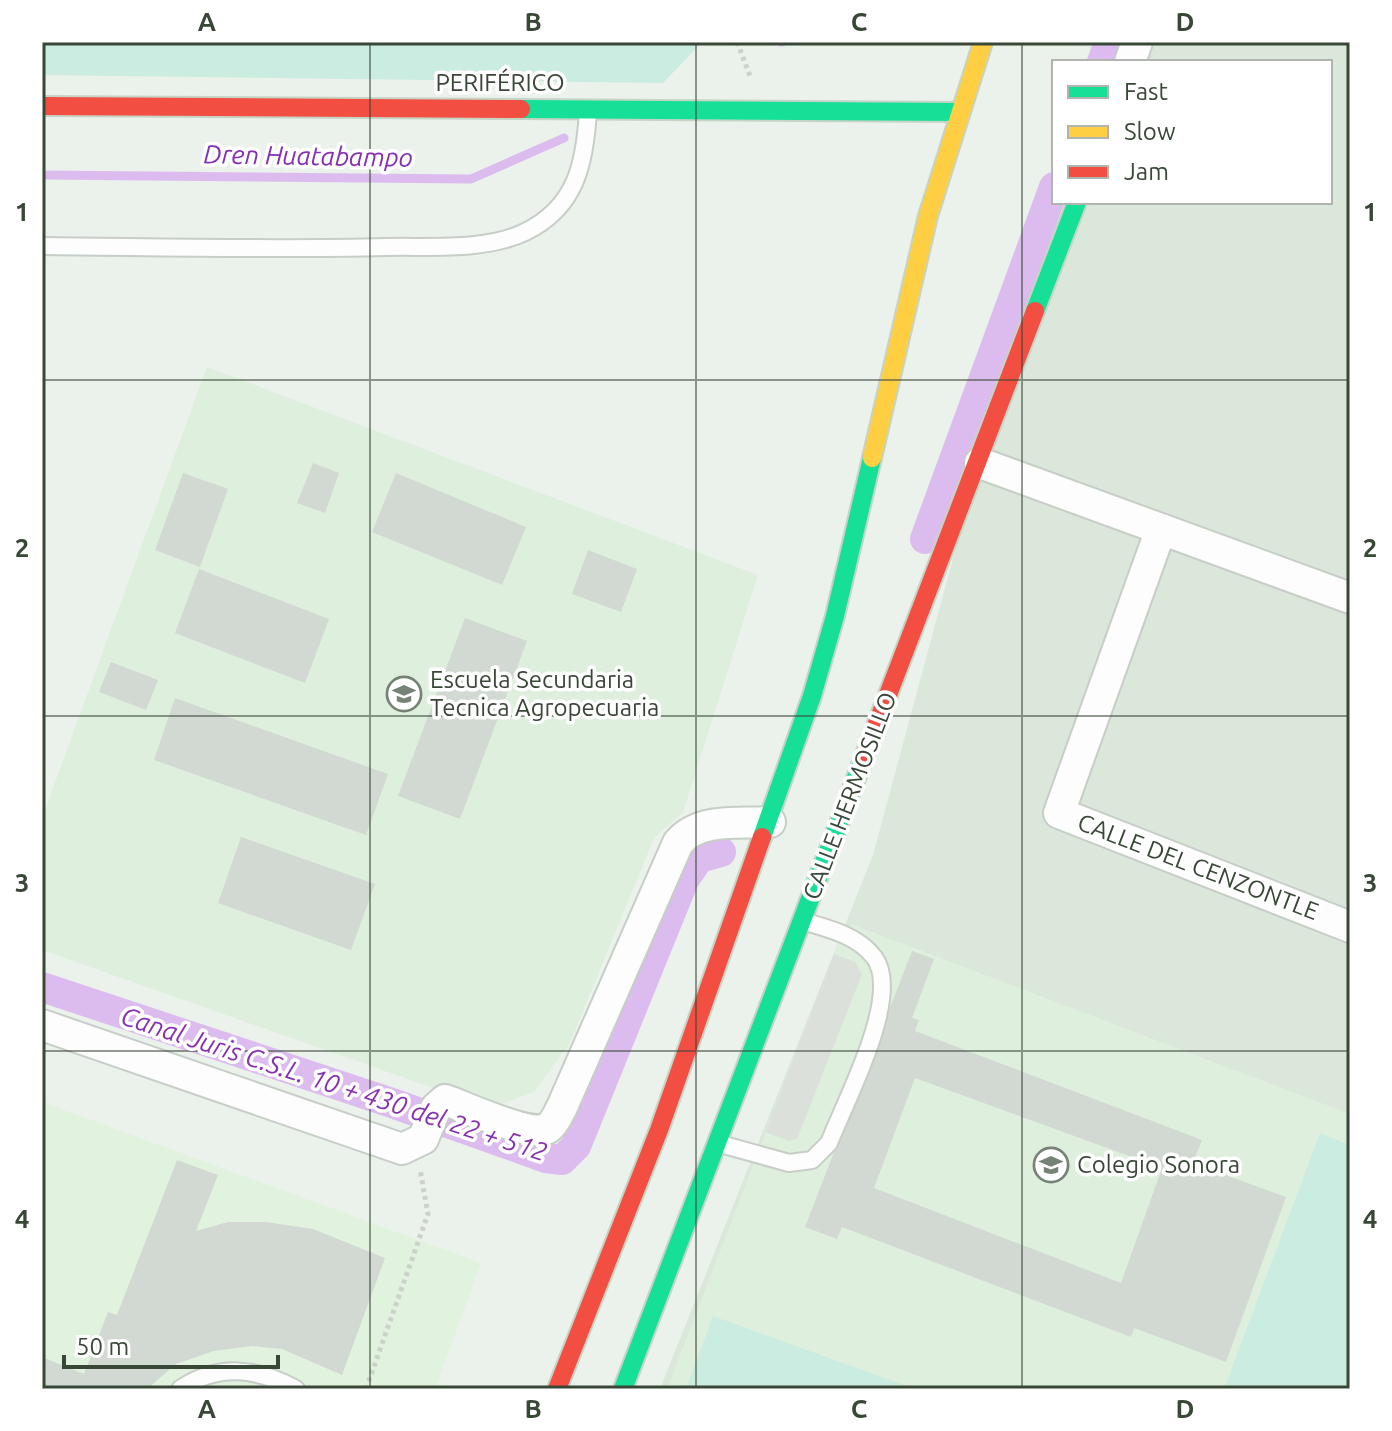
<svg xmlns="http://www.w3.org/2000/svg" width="1392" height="1431" font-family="Ubuntu,sans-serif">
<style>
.residential{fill:#dbe7db}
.commercial{fill:#e1f3de}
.education{fill:#deefdd}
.green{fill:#cbece0}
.parking{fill:#dbe0db}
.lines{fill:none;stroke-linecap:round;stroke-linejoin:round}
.stream{stroke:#dcbcee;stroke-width:9}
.canal{stroke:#dcbcee;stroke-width:30}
.building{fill:#d2d9d2;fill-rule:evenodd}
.lane-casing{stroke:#c7cdc7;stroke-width:20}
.street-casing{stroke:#c7cdc7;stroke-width:34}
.fast-casing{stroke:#c6d4c6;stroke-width:22}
.slow-casing{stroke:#c6d4c6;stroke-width:22}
.jam-casing{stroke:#c6d4c6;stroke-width:22}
.path{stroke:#ccd1cb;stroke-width:5;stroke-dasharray:4 4;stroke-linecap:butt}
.lane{stroke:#fcfdfc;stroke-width:16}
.street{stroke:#fcfdfc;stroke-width:30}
.fast{stroke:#16e098;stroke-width:18}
.slow{stroke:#ffcf43;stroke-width:18}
.jam{stroke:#f24e42;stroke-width:18}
.grid{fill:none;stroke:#394737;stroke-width:2;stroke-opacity:0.55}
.labels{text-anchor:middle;stroke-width:7;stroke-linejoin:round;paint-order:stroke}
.street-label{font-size:24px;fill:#394737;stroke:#fff}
.poi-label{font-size:24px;fill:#394737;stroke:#fff;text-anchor:start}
.water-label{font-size:26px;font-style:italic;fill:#8730b2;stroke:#fff}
.neatline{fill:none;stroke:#394737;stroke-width:3}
.grid-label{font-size:26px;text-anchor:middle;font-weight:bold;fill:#394737}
</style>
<rect width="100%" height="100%" fill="#ebf1eb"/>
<polygon class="residential" points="1092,42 1350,42 1350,1389 660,1389 873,855 1054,184 1054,202 1330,202 1330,62 1087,62"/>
<polygon class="commercial" points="42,1102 481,1263 435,1389 42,1389"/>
<g class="education">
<polygon points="207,367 758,575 683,812 654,838 570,1043 534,1092 490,1108 42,950 42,818"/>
<polygon points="851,924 1350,1114 1350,1389 667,1389 766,1132 789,1141 855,962 834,954 842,933"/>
</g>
<g class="green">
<polygon points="42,42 702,42 663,83 42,75"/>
<polygon points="1320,1133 1350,1145 1350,1389 1224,1389"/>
<polygon points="713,1316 915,1389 686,1389"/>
</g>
<polygon class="parking" points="834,954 855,962 862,974 797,1139 789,1141 766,1132"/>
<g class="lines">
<g class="stream">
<polyline points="781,42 782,42"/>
<polyline points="42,175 471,179 564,138"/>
</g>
<g class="canal">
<polyline points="1102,62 1110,42"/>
<polyline points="925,539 1054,187"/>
<polyline points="42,987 392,1103 546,1158 562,1160 576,1146 684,880 699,858 721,852"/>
</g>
</g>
<g class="building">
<polygon points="313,463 339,473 325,513 297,503"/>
<polygon points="183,473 228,489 200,567 155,550"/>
<polygon points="396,473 526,527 502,585 372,532"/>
<polygon points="588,550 637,569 621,612 572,594"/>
<polygon points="199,569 329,619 305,683 175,633"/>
<polygon points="465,618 527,641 460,819 398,796"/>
<polygon points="111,662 158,680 146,710 99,692"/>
<polygon points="175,698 388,774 366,835 154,760"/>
<polygon points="241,837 375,884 351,950 218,903"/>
<path d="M912 951 934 959 912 1018 919 1020 915 1031 1202 1140 1193 1163 1286 1197 1226 1362 1134 1328 1131 1337 842 1227 837 1239 805 1227ZM915 1078 1162 1168 1121 1283 874 1188Z"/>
<polygon points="177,1160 218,1175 196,1231 228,1222 266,1222 313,1229 385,1258 342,1375 282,1349 252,1346 214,1351 176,1364 147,1389 42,1389 42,1357 84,1374 108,1312 117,1315"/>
</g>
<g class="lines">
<g class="lane-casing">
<g id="lane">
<path d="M42 246C157 247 272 250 387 247 430 246 486 251 525 232 577 207 585 162 588 111"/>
<path d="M717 1143 789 1163 812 1160 829 1143C845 1101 903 995 874 957 857 935 829 929 803 921"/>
<path d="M180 1389C219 1363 257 1368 296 1389"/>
</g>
</g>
<g class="street-casing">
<g id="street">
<polyline points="1130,62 1137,42"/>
<polyline points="980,463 1350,598"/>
<polyline points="1161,529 1059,813 1350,927"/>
<path d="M42 1025 402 1149 423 1139 436 1108 445 1100C466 1107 531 1138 548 1128 555 1123 558 1114 562 1107L678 843C699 817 740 824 770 822"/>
</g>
</g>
<g class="fast-casing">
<g id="fast">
<polyline points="521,109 959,112"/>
<polyline points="1035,311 1077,202"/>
<polyline points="762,837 812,696 835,616 872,458"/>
<polyline points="623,1389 863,760"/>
</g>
</g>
<g class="slow-casing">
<polyline id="slow" points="872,458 928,216 983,42"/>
</g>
<g class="jam-casing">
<g id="jam">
<polyline points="42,106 521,109"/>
<polyline points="863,760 1035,311"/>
<polyline points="557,1389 659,1130 762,837"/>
</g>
</g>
<g class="path">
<polyline points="737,42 750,76"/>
<polyline points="366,1389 428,1214 420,1169"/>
</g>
<use href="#lane" class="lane"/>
<use href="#street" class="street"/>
<use href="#fast" class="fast"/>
<use href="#slow" class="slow"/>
<use href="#jam" class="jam"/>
</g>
<path class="grid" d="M370 42V1389M696 42V1389M1022 42V1389M42 380H1350M42 716H1350M42 1051H1350"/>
<defs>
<g id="school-ring" transform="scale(1.8)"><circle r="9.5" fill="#fff" stroke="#778276" stroke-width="1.5"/><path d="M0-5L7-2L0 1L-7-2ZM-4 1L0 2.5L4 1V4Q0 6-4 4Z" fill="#778276"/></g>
</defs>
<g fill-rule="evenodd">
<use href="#school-ring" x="404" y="694"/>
<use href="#school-ring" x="1051" y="1165"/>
</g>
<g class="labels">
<g class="street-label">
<text x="500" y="91">PERIFÉRICO</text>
<text transform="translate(850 796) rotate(-69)" y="8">CALLE HERMOSILLO</text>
<text transform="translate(1198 867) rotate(21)" y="8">CALLE DEL CENZONTLE</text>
</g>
<g class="poi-label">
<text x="430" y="688">Escuela Secundaria<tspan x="430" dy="28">Tecnica Agropecuaria</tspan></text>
<text x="1077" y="1173">Colegio Sonora</text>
</g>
<g class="water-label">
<text transform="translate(308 156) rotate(1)" y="9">Dren Huatabampo</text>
<text transform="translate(334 1084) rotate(18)" y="9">Canal Juris C.S.L. 10 + 430 del 22 + 512</text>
</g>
</g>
<rect width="1392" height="1431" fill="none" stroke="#ffffff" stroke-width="88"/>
<rect x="1052" y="60" width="280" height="144" fill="#ffffff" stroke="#b0b5af" stroke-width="2"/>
<rect x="1068" y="86" width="40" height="12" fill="#16e098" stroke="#b0b5af" stroke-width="2"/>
<text x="1124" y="100" font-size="24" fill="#394737">Fast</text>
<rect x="1068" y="126" width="40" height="12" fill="#ffcf43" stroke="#b0b5af" stroke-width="2"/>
<text x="1124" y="140" font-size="24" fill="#394737">Slow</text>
<rect x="1068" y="166" width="40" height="12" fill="#f24e42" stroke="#b0b5af" stroke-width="2"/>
<text x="1124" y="180" font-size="24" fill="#394737">Jam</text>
<path d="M64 1355v12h214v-12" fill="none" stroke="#394737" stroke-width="4"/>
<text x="76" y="1355" font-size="24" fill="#394737" stroke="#ffffff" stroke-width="6" paint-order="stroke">50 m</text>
<rect x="44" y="44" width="1304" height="1343" class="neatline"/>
<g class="grid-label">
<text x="207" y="31">A</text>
<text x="533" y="31">B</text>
<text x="859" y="31">C</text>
<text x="1185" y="31">D</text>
<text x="22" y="221">1</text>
<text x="1370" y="221">1</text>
<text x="22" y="557">2</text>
<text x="1370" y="557">2</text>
<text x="22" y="892">3</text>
<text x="1370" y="892">3</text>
<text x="22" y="1228">4</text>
<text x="1370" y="1228">4</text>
<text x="207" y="1418">A</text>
<text x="533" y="1418">B</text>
<text x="859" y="1418">C</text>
<text x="1185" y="1418">D</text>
</g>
</svg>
